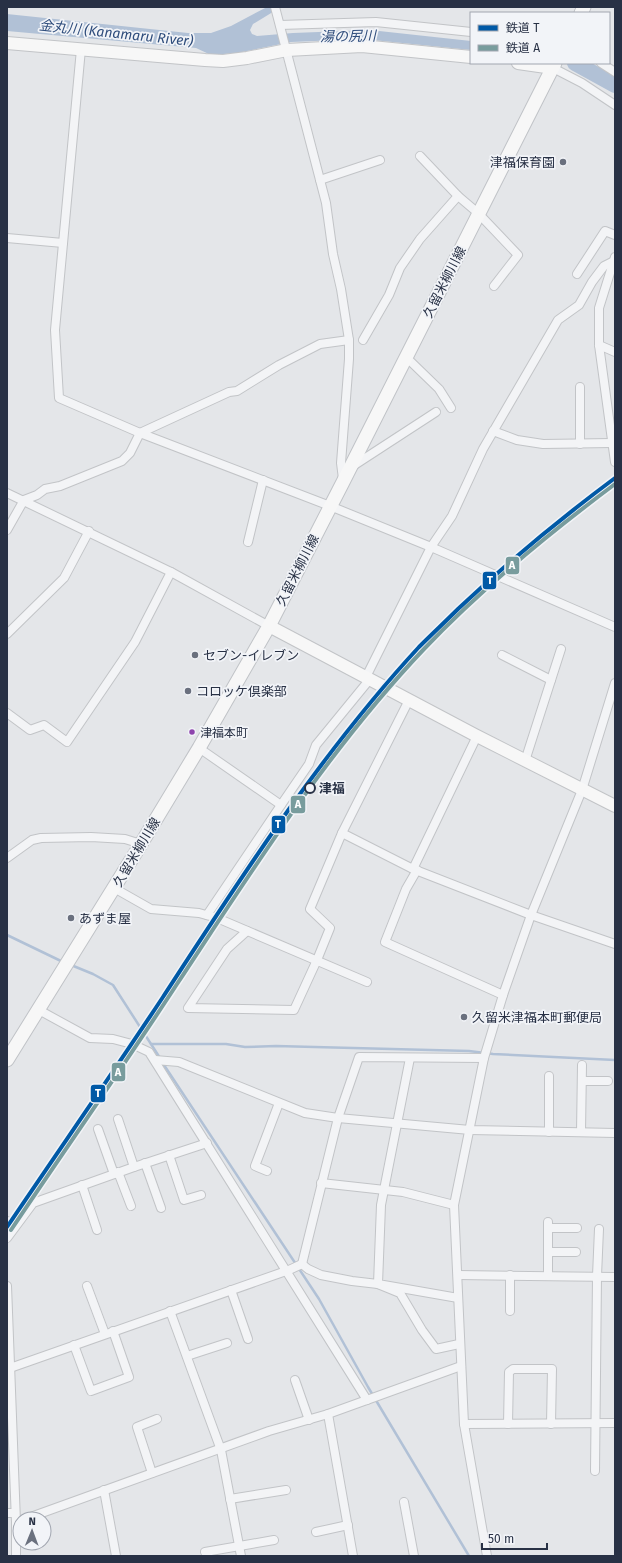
<svg xmlns="http://www.w3.org/2000/svg" width="622" height="1563" font-family="'Fira Sans','Noto Sans JP',sans-serif">
<style>
.water{fill:#b1c1d6}
.lines{fill:none;stroke-linecap:round;stroke-linejoin:round}
.stream{stroke:#b1c1d6;stroke-width:2.5}
.river{stroke:#b1c1d6;stroke-width:16}
.street-casing{stroke:#c2c4c7;stroke-width:10}
.secondary-casing{stroke:#c2c4c7;stroke-width:14}
.primary-casing{stroke:#c0c3c7;stroke-width:15}
.street{stroke:#f3f4f6;stroke-width:8}
.secondary{stroke:#f7f7f7;stroke-width:12}
.primary{stroke:#f7f7f7;stroke-width:13}
.rail-1-casing{stroke:#f2f4f8;stroke-width:7}
.rail-2-casing{stroke:#f2f4f8;stroke-width:7}
.rail-1{stroke:#0059a6;stroke-width:4}
.rail-2{stroke:#789c9d;stroke-width:4}
.poi-dot{fill:#6a707e;stroke:#f2f4f8;stroke-width:1.5}
.bus-dot{fill:#8e44ad;stroke:#f2f4f8;stroke-width:1.5}
.stop-dot{fill:#f2f4f8;stroke:#283145;stroke-width:2}
.labels{text-anchor:middle;stroke-width:3.5;stroke-linejoin:round;paint-order:stroke}
.bus-label{font-size:12px;fill:#283145;stroke:#f2f4f8;text-anchor:start}
.poi-label{font-size:13px;fill:#283145;stroke:#f2f4f8;text-anchor:start}
.street-label{font-size:13px;fill:#283145;stroke:#f2f4f8}
.stop-label{font-size:13px;font-weight:bold;fill:#283145;stroke:#f2f4f8;text-anchor:start}
.water-label{font-size:14px;font-style:italic;fill:#2f4d7c;stroke:#f2f4f8}
.line-badge{stroke:#f2f4f8;stroke-width:1.5}
.badge-label{font-size:11px;text-anchor:middle;font-weight:bold;fill:#fff}
</style>
<rect width="100%" height="100%" fill="#e4e6e9"/>
<polygon class="water" points="267,7 281,7 253,24 250,30 252,34 257,36 293,33 370,30 471,41 471,50 363,39 291,42 237,53 211,55 196,48 7,31 7,14 188,33 211,33 231,26"/>
<g class="lines">
<g class="stream">
<polyline points="7,935 63,962"/>
<polyline points="71,965 93,974 113,985 160,1058"/>
<polyline points="151,1044 226,1044 245,1047 276,1046 469,1051 493,1054 615,1060"/>
<polyline points="162,1062 319,1299 368,1387 469,1556"/>
</g>
<polyline class="river" points="575,63 615,85"/>
<g class="street-casing">
<g id="street">
<polyline points="275,7 326,203 333,254 341,289 349,340 349,359 341,463 343,479"/>
<polyline points="280,25 376,22 471,32"/>
<polyline points="81,49 55,330 59,398 140,433 330,506 431,547 615,627"/>
<polyline points="601,63 615,72"/>
<polyline points="553,68 582,83 615,105"/>
<polyline points="420,156 458,196 478,213 518,255 494,286"/>
<polyline points="320,180 380,160"/>
<polyline points="7,238 63,243"/>
<polyline points="615,257 599,308 599,345 615,462"/>
<polyline points="577,274 605,231 615,235"/>
<polyline points="363,340 389,295 400,268 420,239 458,196"/>
<polyline points="599,345 615,352"/>
<polyline points="406,357 439,389 451,408"/>
<polyline points="580,387 580,444"/>
<polyline points="493,431 517,440 543,444 612,443"/>
<polyline points="353,466 436,412"/>
<polyline points="7,493 171,572 269,626"/>
<polyline points="7,530 24,500 37,495 45,489 60,486 122,461 130,453 140,433 229,392 237,391 279,365 320,344 349,340"/>
<polyline points="248,542 263,480"/>
<polyline points="7,634 64,578 89,531"/>
<polyline points="502,655 551,680"/>
<polyline points="366,677 431,547 452,516 483,449 558,320 579,305 592,282 604,266 612,262"/>
<polyline points="7,713 30,730 44,725 67,742 135,642 171,572"/>
<polyline points="199,748 281,805 309,764 316,745 370,679"/>
<polyline points="525,761 561,649"/>
<polyline points="342,833 413,869 531,915 615,944"/>
<polyline points="7,858 32,840 41,838 91,837 125,839 141,844"/>
<polyline points="413,869 477,736"/>
<polyline points="417,870 406,889 385,942 503,995"/>
<polyline points="114,888 151,909 199,913 217,918 367,982"/>
<polyline points="207,915 281,805"/>
<polyline points="247,931 227,949 188,1008 294,1010 317,960 330,928 310,909 342,833 409,700"/>
<polyline points="37,1009 90,1038 113,1039 132,1044 149,1052 367,1400"/>
<polyline points="410,1058 381,1205 378,1284 458,1298"/>
<polyline points="155,1060 179,1062 305,1113 338,1118 470,1130 615,1133"/>
<polyline points="549,1076 549,1132"/>
<polyline points="582,1081 608,1081"/>
<polyline points="118,1119 134,1167"/>
<polyline points="98,1129 114,1174"/>
<polyline points="581,1132 582,1065"/>
<polyline points="169,1155 184,1200 201,1195"/>
<polyline points="145,1163 161,1208"/>
<polyline points="267,1171 255,1166 279,1103"/>
<polyline points="118,1172 131,1206"/>
<polyline points="321,1183 403,1192 454,1205"/>
<polyline points="82,1185 97,1230"/>
<polyline points="7,1221 7,1229"/>
<polyline points="548,1228 577,1228"/>
<polyline points="7,1238 33,1203 134,1167 207,1143"/>
<polyline points="548,1252 576,1252"/>
<polyline points="302,1264 338,1118 359,1057 484,1058"/>
<polyline points="302,1264 308,1269 321,1275 352,1281 378,1284 400,1293 422,1330 436,1349 459,1344"/>
<polyline points="458,1275 615,1277"/>
<polyline points="548,1276 548,1222"/>
<polyline points="7,1286 16,1522 16,1556"/>
<polyline points="87,1286 105,1334"/>
<polyline points="231,1290 248,1339"/>
<polyline points="170,1311 221,1450 241,1556"/>
<polyline points="510,1311 510,1275"/>
<polyline points="74,1345 91,1391 129,1377 113,1331"/>
<polyline points="187,1356 227,1343"/>
<polyline points="10,1368 289,1270 302,1264"/>
<polyline points="295,1380 309,1420"/>
<polyline points="328,1414 353,1556"/>
<polyline points="464,1424 615,1423"/>
<polyline points="508,1424 509,1372 513,1369 552,1369 551,1424"/>
<polyline points="595,1471 597,1276 599,1229"/>
<polyline points="152,1473 137,1427 157,1419"/>
<polyline points="104,1490 116,1556"/>
<polyline points="230,1499 286,1490"/>
<polyline points="404,1502 414,1556"/>
<polyline points="7,1513 15,1513"/>
<polyline points="25,1519 269,1431 328,1414 461,1366"/>
<polyline points="316,1532 348,1525"/>
<polyline points="205,1552 274,1540"/>
<polyline points="487,1556 464,1424 454,1205 484,1058 503,995 531,915 582,790 615,683"/>
</g>
</g>
<g class="secondary-casing">
<g id="secondary">
<polyline points="7,43 205,60 223,61 247,58 287,50 362,46 471,57"/>
<polyline points="518,63 553,68"/>
<polyline points="269,626 475,735 615,806"/>
</g>
</g>
<g class="primary-casing">
<g id="primary">
<polyline points="581,13 584,7"/>
<polyline points="7,1060 141,844 199,748 269,626 343,482 555,63"/>
</g>
</g>
<use href="#street" class="street"/>
<use href="#secondary" class="secondary"/>
<use href="#primary" class="primary"/>
<g class="rail-1-casing">
<path id="rail-1" d="M7 1227C59 1150 112 1074 163 997 242 876 321 753 419 647 432 634 445 622 458 609 508 562 560 519 615 478"/>
</g>
<g class="rail-2-casing">
<path id="rail-2" d="M11 1230C66 1148 123 1067 177 984 253 869 328 750 424 649 482 588 548 534 615 484"/>
</g>
<use href="#rail-1" class="rail-1"/>
<use href="#rail-2" class="rail-2"/>
</g>
<g class="poi-dot">
<circle cx="563" cy="162" r="4"/>
<circle cx="195" cy="655" r="4"/>
<circle cx="188" cy="691" r="4"/>
<circle cx="71" cy="918" r="4"/>
<circle cx="464" cy="1017" r="4"/>
</g>
<circle class="bus-dot" cx="192" cy="732" r="3.5"/>
<circle class="stop-dot" cx="310" cy="788" r="5"/>
<g class="labels">
<g class="bus-label">
<text x="200" y="737">津福本町</text>
</g>
<g class="poi-label">
<text x="555" y="167" text-anchor="end">津福保育園</text>
<text x="203" y="660">セブン-イレブン</text>
<text x="196" y="696">コロッケ倶楽部</text>
<text x="79" y="923">あずま屋</text>
<text x="472" y="1022">久留米津福本町郵便局</text>
</g>
<g class="street-label">
<text transform="translate(444 282) rotate(-63)" y="5">久留米柳川線</text>
<text transform="translate(297 570) rotate(-63)" y="5">久留米柳川線</text>
<text transform="translate(136 852) rotate(-59)" y="5">久留米柳川線</text>
</g>
<g class="stop-label">
<text x="319" y="793">津福</text>
</g>
<g class="water-label">
<text transform="translate(116 33) rotate(6)" y="5">金丸川 (Kanamaru River)</text>
<text transform="translate(348 36) rotate(-1)" y="5">湯の尻川</text>
</g>
</g>
<g class="line-badge">
<rect x="505" y="556" width="15" height="19" rx="4" fill="#789c9d"/>
<rect x="482" y="571" width="15" height="19" rx="4" fill="#0059a6"/>
<rect x="290" y="795" width="16" height="19" rx="4" fill="#789c9d"/>
<rect x="271" y="815" width="15" height="19" rx="4" fill="#0059a6"/>
<rect x="111" y="1062" width="15" height="20" rx="4" fill="#789c9d"/>
<rect x="90" y="1084" width="16" height="19" rx="4" fill="#0059a6"/>
</g>
<g class="badge-label">
<text x="512" y="569">A</text>
<text x="490" y="584">T</text>
<text x="298" y="808">A</text>
<text x="278" y="828">T</text>
<text x="118" y="1076">A</text>
<text x="98" y="1097">T</text>
</g>
<rect width="622" height="1563" fill="none" stroke="#283145" stroke-width="16"/>
<rect x="470" y="12" width="140" height="52" fill="#f2f4f8" stroke="#a1a6b0"/>
<rect x="478" y="25" width="20" height="6" fill="#0059a6" stroke="#a1a6b0"/>
<text x="506" y="32" font-size="12" fill="#283145">鉄道 T</text>
<rect x="478" y="45" width="20" height="6" fill="#789c9d" stroke="#a1a6b0"/>
<text x="506" y="52" font-size="12" fill="#283145">鉄道 A</text>
<g transform="translate(32 1531) rotate(1)"><circle r="19" fill="#f2f4f8" stroke="#a1a6b0"/>
<path d="M0-3L7 15L0 10L-7 15Z" fill="#6a707e"/>
<text y="-6" font-size="11" font-weight="bold" text-anchor="middle" fill="#283145">N</text>
</g>
<path d="M482 1543v6h65v-6" fill="none" stroke="#283145" stroke-width="2"/>
<text x="488" y="1543" font-size="12" fill="#283145" stroke="#f2f4f8" stroke-width="3" paint-order="stroke">50 m</text>
</svg>
